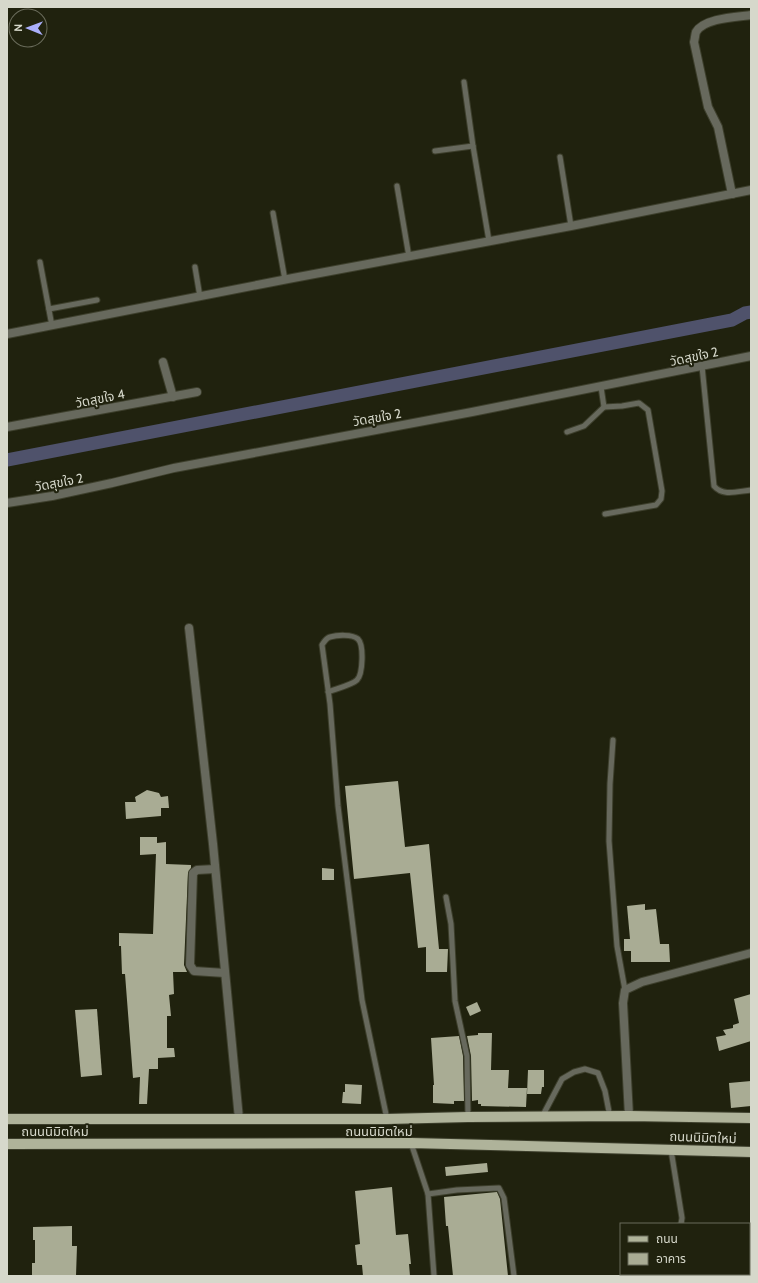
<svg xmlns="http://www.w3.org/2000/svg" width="758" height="1283" font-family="Cabin,'Noto Sans Thai',sans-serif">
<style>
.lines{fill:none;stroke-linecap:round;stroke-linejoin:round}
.canal{stroke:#4f526b;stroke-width:13}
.building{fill:#a9ac94}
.service-casing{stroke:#3d3f2c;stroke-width:7}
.minor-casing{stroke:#3d3f2c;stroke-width:10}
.primary-casing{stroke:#3d3f2c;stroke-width:12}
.service{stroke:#67695d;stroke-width:5}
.minor{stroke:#67695d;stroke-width:8}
.primary{stroke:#afb39a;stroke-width:10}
.labels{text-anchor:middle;stroke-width:4;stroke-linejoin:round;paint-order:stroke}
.street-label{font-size:13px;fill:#d6d8cb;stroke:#20220e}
</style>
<rect width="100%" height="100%" fill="#20220e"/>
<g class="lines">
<polyline class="canal" points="7,460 732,320 745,313 751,312"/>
</g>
<g class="building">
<polygon points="398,781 405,847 429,844 439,949 448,949 447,972 426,972 426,947 418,948 410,873 354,879 345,786"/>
<polygon points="147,790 159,793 161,797 168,796 169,808 161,808 161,816 126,819 125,802 136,802 135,797"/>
<polygon points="140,837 157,837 157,843 166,842 166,864 191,865 191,868 188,873 184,965 187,972 173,972 174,994 169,995 171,1016 167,1016 167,1048 174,1048 175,1057 158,1058 158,1069 149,1069 147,1104 139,1104 140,1077 133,1078 125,974 122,974 121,946 119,946 119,933 153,934 156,854 140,855"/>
<polygon points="322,868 334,869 334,880 322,880"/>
<polygon points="645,904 645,910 656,909 660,944 669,944 670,962 631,962 631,951 624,951 624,939 630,939 627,906"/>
<polygon points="751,994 751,1041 719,1051 716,1037 726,1035 723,1030 733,1028 733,1025 739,1023 734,999"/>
<polygon points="477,1002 481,1011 470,1016 466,1007"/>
<polygon points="97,1009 102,1075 81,1077 75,1010"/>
<polygon points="478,1033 492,1033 491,1070 509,1070 508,1088 527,1088 526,1107 481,1106 481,1104 478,1104 478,1100 472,1101 471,1056 467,1036 478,1035"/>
<polygon points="459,1036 463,1056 464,1101 454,1101 454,1104 433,1103 433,1085 434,1085 431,1038"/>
<polygon points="528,1070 544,1070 544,1087 542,1087 541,1094 527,1094"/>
<polygon points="751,1081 751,1106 731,1108 729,1083"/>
<polygon points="345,1084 362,1085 361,1104 342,1103 343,1092 345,1092"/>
<polygon points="487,1163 488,1172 446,1176 445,1167"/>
<polygon points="392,1187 396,1235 408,1234 411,1264 409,1264 410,1276 363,1276 362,1265 357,1265 355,1245 360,1244 355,1191"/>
<polygon points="497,1192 500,1199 508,1276 453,1276 448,1226 446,1226 444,1197"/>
<polygon points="72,1226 72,1246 77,1246 76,1276 32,1276 32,1263 35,1263 35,1240 33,1240 33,1227"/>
</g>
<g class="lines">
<g class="service-casing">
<g id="service">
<polyline points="464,82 473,146 489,241"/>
<polyline points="435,151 473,146"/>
<polyline points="560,157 571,226"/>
<polyline points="397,186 409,257"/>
<polyline points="273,213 285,280"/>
<polyline points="40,262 52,326"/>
<polyline points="195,267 200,297"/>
<polyline points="49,309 97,300"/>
<path d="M702 366 714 486C723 497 739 491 751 490"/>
<polyline points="601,387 604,407 622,406 639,403 648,410 662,491 661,499 656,505 605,514"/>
<polyline points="567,432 584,426 604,407"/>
<path d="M328 692C335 689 352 685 357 680 363 674 364 645 358 639 352 634 337 635 330 637 326 638 324 642 322 645L330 704 338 806 362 1000 387 1119"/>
<polyline points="613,740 610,784 609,841 617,946 625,990"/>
<polyline points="446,897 451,924 455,1001 467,1056 468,1117"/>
<polyline points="542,1117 562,1079 574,1072 585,1069 598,1073 605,1091 610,1117"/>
<polyline points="411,1143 428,1194 434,1276"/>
<polyline points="671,1150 682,1218 681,1224"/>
<polyline points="428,1194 457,1190 499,1188 504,1198 514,1276"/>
<polyline points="683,1274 683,1276"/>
</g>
</g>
<g class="minor-casing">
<g id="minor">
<path d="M732 194 718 127 708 107 694 42C695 39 695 35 696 32 704 18 737 17 751 15"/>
<polyline points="7,334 293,278 571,226 751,190"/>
<polyline points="163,362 173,397"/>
<polyline points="7,427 197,392"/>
<polyline points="7,503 52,496 112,483 174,468 472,412 751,356"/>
<polyline points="189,628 213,844 239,1119"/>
<polyline points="215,869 197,870 193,873 190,965 194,971 225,973"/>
<polyline points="629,1116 623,1003 625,990 642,982 751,953"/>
</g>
</g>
<g class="primary-casing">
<g id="primary">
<polyline points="7,1119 387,1119 468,1117 629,1116 751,1118"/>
<polyline points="7,1144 411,1143 751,1152"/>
</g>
</g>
<use href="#service" class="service"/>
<use href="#minor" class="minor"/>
<use href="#primary" class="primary"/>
</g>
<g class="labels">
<g class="street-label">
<text transform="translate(694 356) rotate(-12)" y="5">วัดสุขใจ 2</text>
<text transform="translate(100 398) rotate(-11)" y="5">วัดสุขใจ 4</text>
<text transform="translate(377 417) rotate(-10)" y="5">วัดสุขใจ 2</text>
<text transform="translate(59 482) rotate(-11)" y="5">วัดสุขใจ 2</text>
<text x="55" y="1136">ถนนนิมิตใหม่</text>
<text x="379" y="1136">ถนนนิมิตใหม่</text>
<text transform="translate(703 1137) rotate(2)" y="5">ถนนนิมิตใหม่</text>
</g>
</g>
<rect width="758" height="1283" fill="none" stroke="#d6d8cb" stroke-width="16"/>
<rect x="620" y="1223" width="130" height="52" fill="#20220e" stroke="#696b5a"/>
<rect x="628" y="1236" width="20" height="6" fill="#afb39a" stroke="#696b5a"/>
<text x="656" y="1243" font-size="12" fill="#d6d8cb">ถนน</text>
<rect x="628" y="1253" width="20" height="12" fill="#a9ac94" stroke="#696b5a"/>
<text x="656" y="1263" font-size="12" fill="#d6d8cb">อาคาร</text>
<g transform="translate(28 28) rotate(271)"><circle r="19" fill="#20220e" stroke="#696b5a"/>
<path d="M0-3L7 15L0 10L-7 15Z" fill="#aaaffb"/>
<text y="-6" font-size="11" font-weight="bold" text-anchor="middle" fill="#d6d8cb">N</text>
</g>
</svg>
